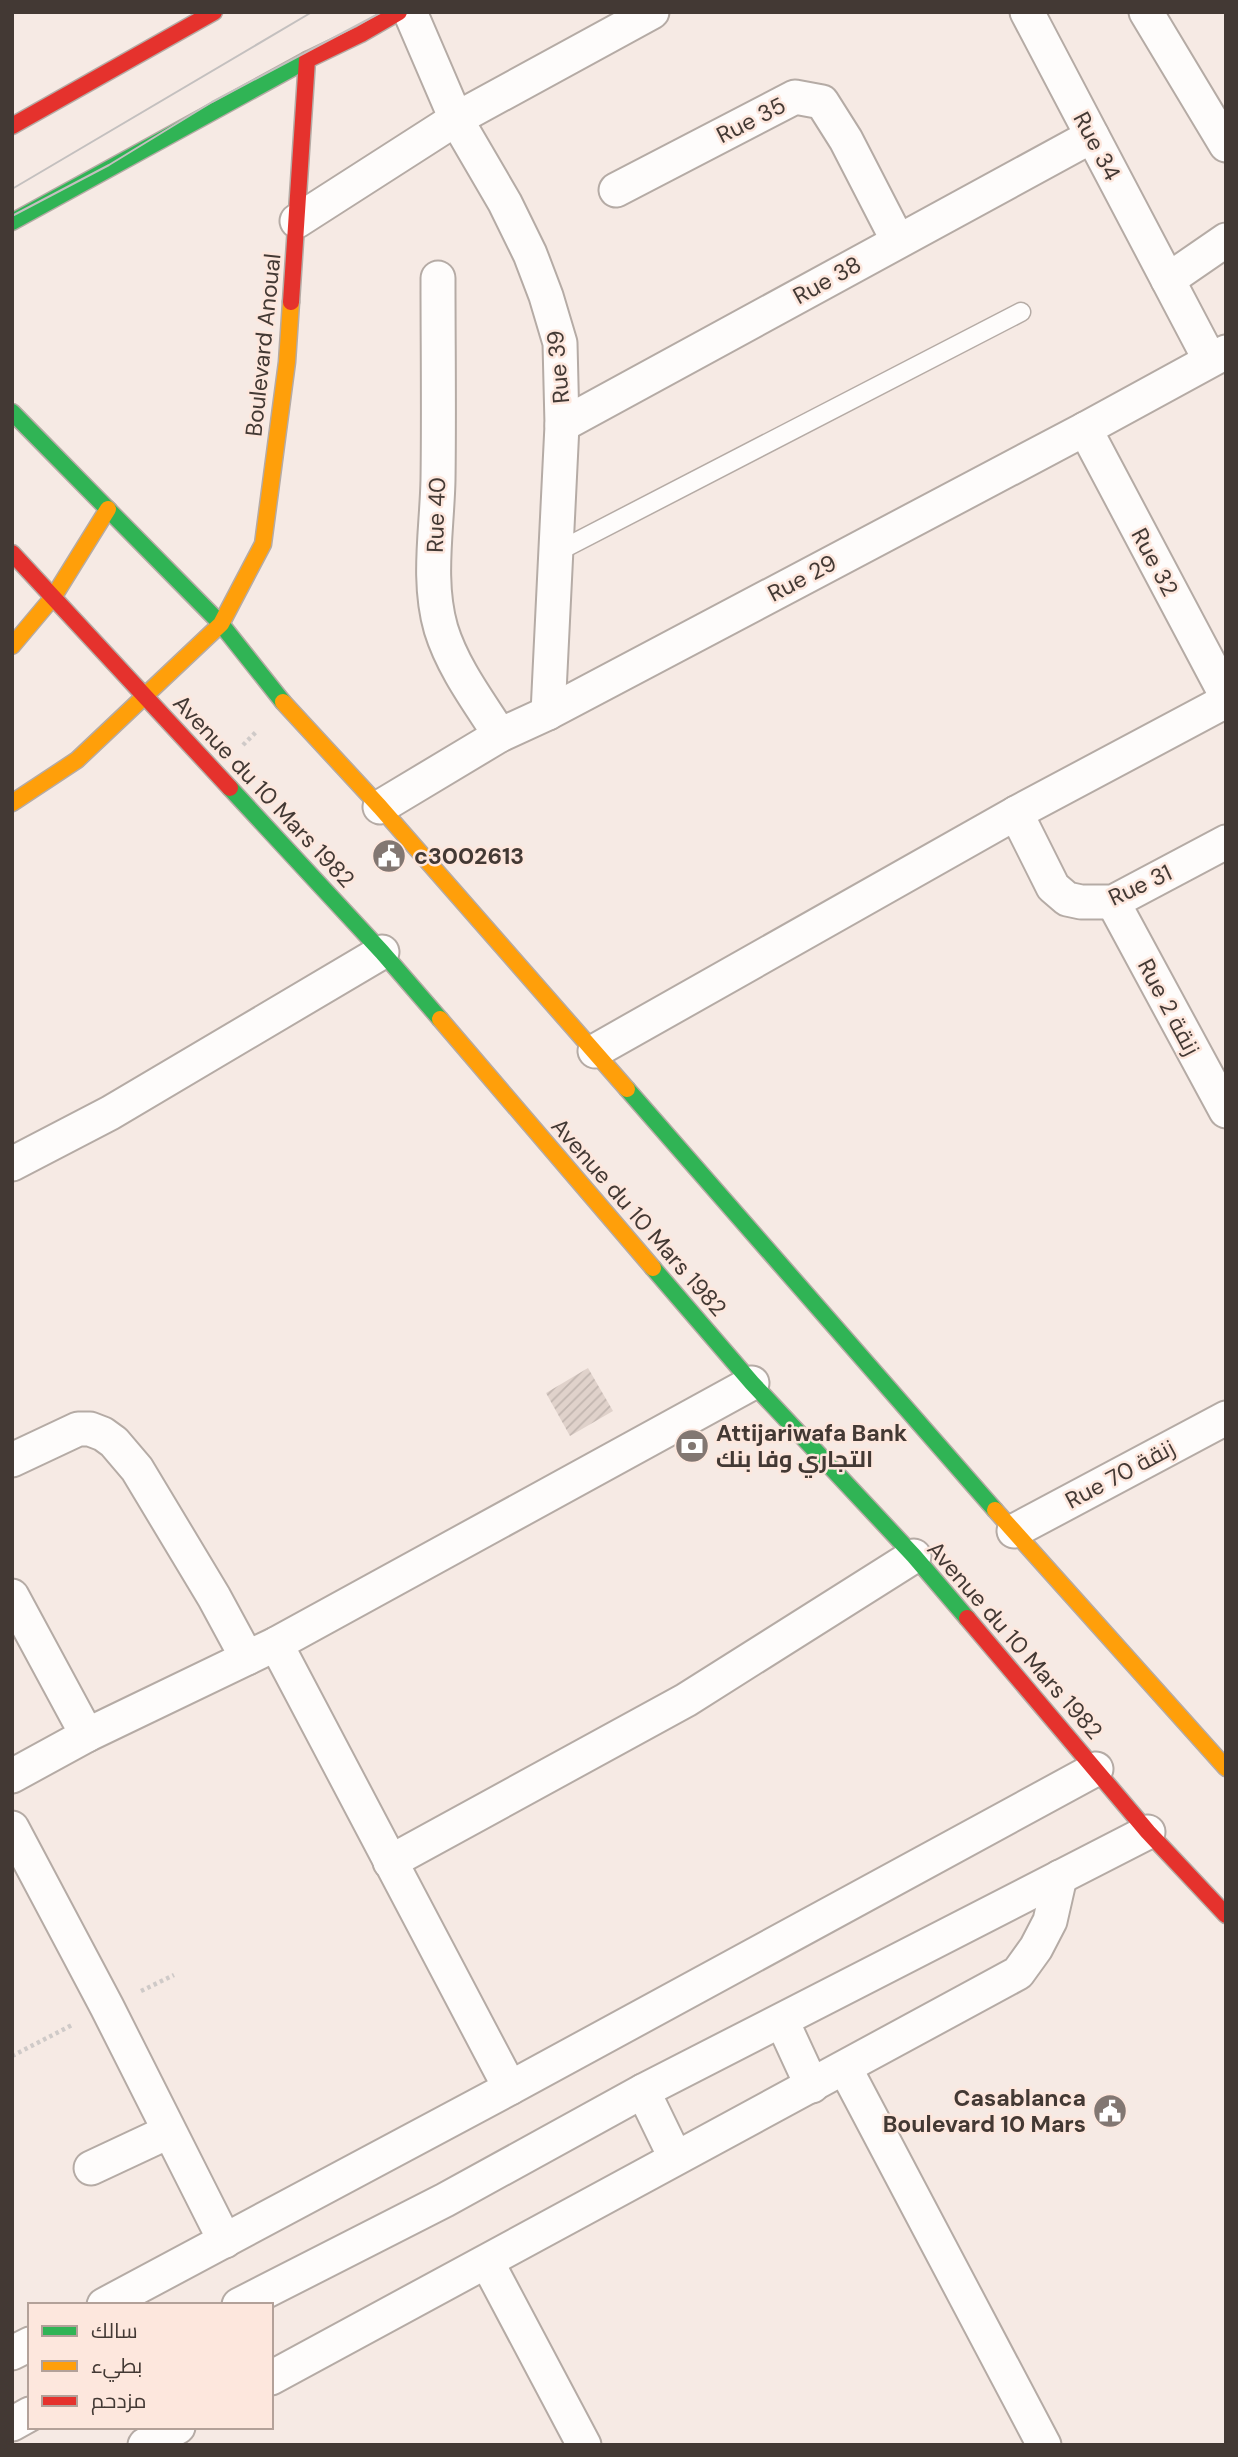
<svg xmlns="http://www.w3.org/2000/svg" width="1238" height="2457" font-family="'DM Sans',Cairo,sans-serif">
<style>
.building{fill:url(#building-hatch)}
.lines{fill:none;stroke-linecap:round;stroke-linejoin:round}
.lane-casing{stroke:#b5aba5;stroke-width:21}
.street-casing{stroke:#b5aba5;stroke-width:37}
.fast-casing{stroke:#b5aba5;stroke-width:19}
.slow-casing{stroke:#b5aba5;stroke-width:19}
.jam-casing{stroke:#b5aba5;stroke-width:19}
.path{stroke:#cfcac8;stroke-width:4.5;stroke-dasharray:3.5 3.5;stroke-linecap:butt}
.lane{stroke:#fefcfb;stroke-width:18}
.street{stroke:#fefcfb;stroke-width:33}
.fast{stroke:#30b455;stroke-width:16}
.slow{stroke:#ff9f0a;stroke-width:16}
.jam{stroke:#e5322d;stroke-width:16}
.tram{stroke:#c4c0bf;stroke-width:2}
.labels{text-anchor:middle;stroke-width:5;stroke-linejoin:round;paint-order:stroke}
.street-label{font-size:23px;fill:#433934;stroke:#fde7dd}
.poi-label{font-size:23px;font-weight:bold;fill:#433934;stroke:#fde7dd;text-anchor:start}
</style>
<defs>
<pattern id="building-hatch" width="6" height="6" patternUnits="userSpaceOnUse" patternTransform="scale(1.75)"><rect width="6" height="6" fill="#e0d2cb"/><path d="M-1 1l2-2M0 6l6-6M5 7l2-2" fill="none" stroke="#c1b5af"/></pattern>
</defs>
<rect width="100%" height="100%" fill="#f6eae4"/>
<polygon class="building" points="588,1368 613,1411 570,1436 546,1393"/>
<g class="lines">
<g class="lane-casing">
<polyline id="lane" points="555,553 1021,312"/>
</g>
<g class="street-casing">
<g id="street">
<polyline points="410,12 456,119 505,203 530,254 546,296 560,343 562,425 548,713"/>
<polyline points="1027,12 1210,360"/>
<polyline points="1146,12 1226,145"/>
<polyline points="616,190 795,97 822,102 846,140 898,241"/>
<polyline points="297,221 456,119 652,12"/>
<path d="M438 278C438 345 439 413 438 480 437 529 427 581 441 629 453 668 479 702 500 735"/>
<polyline points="1168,280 1226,240"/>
<polyline points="562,425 1092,136"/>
<polyline points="1085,429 1226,695"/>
<polyline points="380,807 500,735 548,713 1085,429 1226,352"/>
<polyline points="1016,813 1053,887 1067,899 1081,902 1113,902 1226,842"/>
<polyline points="1113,902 1226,1111"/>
<polyline points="595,1051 1016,813 1226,701"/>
<polyline points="12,1164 110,1113 382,952"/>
<polyline points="12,1460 78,1429 90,1429 103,1434 114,1442 137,1469 214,1597 247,1658"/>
<polyline points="1014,1531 1226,1418"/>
<polyline points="12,1596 87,1735"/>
<polyline points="276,1644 510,2088"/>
<polyline points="12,1776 87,1735 276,1644 752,1383"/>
<polyline points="12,1828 107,2007 225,2241"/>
<polyline points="390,1862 686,1700 914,1556"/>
<polyline points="782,2021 812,2086"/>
<polyline points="845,2068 1044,2445"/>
<polyline points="643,2091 675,2157"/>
<polyline points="91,2168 168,2132"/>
<polyline points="487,2262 584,2445"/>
<polyline points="104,2305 510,2088 1096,1769"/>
<polyline points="239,2305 445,2200 643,2091 1148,1832"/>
<polyline points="12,2353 30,2344"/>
<polyline points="271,2378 1018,1973 1036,1948 1050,1921 1060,1877"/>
<polyline points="12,2424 30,2414"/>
<polyline points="145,2445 178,2427"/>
</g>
</g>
<g class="fast-casing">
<g id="fast">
<polyline points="12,222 307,60"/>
<polyline points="12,412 221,624 283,702"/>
<polyline points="230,788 382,952 440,1019"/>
<polyline points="627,1089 995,1510"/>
<polyline points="653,1268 752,1383 914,1556 967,1618"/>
</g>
</g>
<g class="slow-casing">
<g id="slow">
<polyline points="12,646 54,596 108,509"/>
<polyline points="283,702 380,807 627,1089"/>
<polyline points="12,803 77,760 221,624 263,544 287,362 291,302"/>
<polyline points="440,1019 653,1268"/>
<polyline points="995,1510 1226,1768"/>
</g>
</g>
<g class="jam-casing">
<g id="jam">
<polyline points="12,126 214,12"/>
<polyline points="291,302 307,60 361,34 399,12"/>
<polyline points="12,553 230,788"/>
<polyline points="967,1618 1148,1832 1226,1915"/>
</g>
</g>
<g class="path">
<polyline points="243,745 257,731"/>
<polyline points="141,1991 174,1975"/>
<polyline points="12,2056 74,2024"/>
</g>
<use href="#lane" class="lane"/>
<use href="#street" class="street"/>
<use href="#fast" class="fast"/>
<use href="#slow" class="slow"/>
<use href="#jam" class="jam"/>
<g class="tram">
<polyline points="12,189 312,12"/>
<polyline points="12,216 109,165 212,102 382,12"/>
</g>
</g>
<defs>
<g id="civic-disc" transform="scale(1.75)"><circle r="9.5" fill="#827772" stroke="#fde7dd"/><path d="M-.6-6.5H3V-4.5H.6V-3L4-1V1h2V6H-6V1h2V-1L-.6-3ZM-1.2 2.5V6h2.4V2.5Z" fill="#fff"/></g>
<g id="bank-disc" transform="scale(1.75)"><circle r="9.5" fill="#827772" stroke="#fde7dd"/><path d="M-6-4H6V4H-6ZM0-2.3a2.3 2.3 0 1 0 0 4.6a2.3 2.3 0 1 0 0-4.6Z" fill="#fff"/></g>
</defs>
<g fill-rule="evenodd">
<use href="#civic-disc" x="389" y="856"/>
<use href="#bank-disc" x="692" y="1446"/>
<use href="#civic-disc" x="1110" y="2111"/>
</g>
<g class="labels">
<g class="street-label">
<text transform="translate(751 120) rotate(-27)" y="8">Rue 35</text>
<text transform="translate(1097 146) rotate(62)" y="8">Rue 34</text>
<text transform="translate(827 280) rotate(-29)" y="8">Rue 38</text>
<text transform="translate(263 345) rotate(-84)" y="8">Boulevard Anoual</text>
<text transform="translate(558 367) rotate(-95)" y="8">Rue 39</text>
<text transform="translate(436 515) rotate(-88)" y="8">Rue 40</text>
<text transform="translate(1155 562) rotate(62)" y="8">Rue 32</text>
<text transform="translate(802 578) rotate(-28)" y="8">Rue 29</text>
<text transform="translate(264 791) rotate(47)" y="8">Avenue du 10 Mars 1982</text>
<text transform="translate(1140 885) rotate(-25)" y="8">Rue 31</text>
<text transform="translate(1169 1007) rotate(62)" y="8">Rue 2 زنقة</text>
<text transform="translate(639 1217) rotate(49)" y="8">Avenue du 10 Mars 1982</text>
<text transform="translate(1120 1474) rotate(-28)" y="8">Rue 70 زنقة</text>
<text transform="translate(1015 1640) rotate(49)" y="8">Avenue du 10 Mars 1982</text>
</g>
<g class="poi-label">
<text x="414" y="864">c3002613</text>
<text x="716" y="1441">Attijariwafa Bank<tspan x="716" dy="26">التجاري وفا بنك</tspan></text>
<text x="1086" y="2106" text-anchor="end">Casablanca<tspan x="1086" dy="26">Boulevard 10 Mars</tspan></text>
</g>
</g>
<rect width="1238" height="2457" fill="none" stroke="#433934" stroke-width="28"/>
<rect x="28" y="2303" width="245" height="126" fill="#fde7dd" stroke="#b3a199" stroke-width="2"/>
<rect x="42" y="2326" width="35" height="10" fill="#30b455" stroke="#b3a199" stroke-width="2"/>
<text x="91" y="2338" font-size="21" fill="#433934">سالك</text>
<rect x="42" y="2361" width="35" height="10" fill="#ff9f0a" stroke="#b3a199" stroke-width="2"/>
<text x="91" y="2373" font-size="21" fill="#433934">بطيء</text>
<rect x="42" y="2396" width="35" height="10" fill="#e5322d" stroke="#b3a199" stroke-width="2"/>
<text x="91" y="2408" font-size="21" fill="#433934">مزدحم</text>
</svg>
